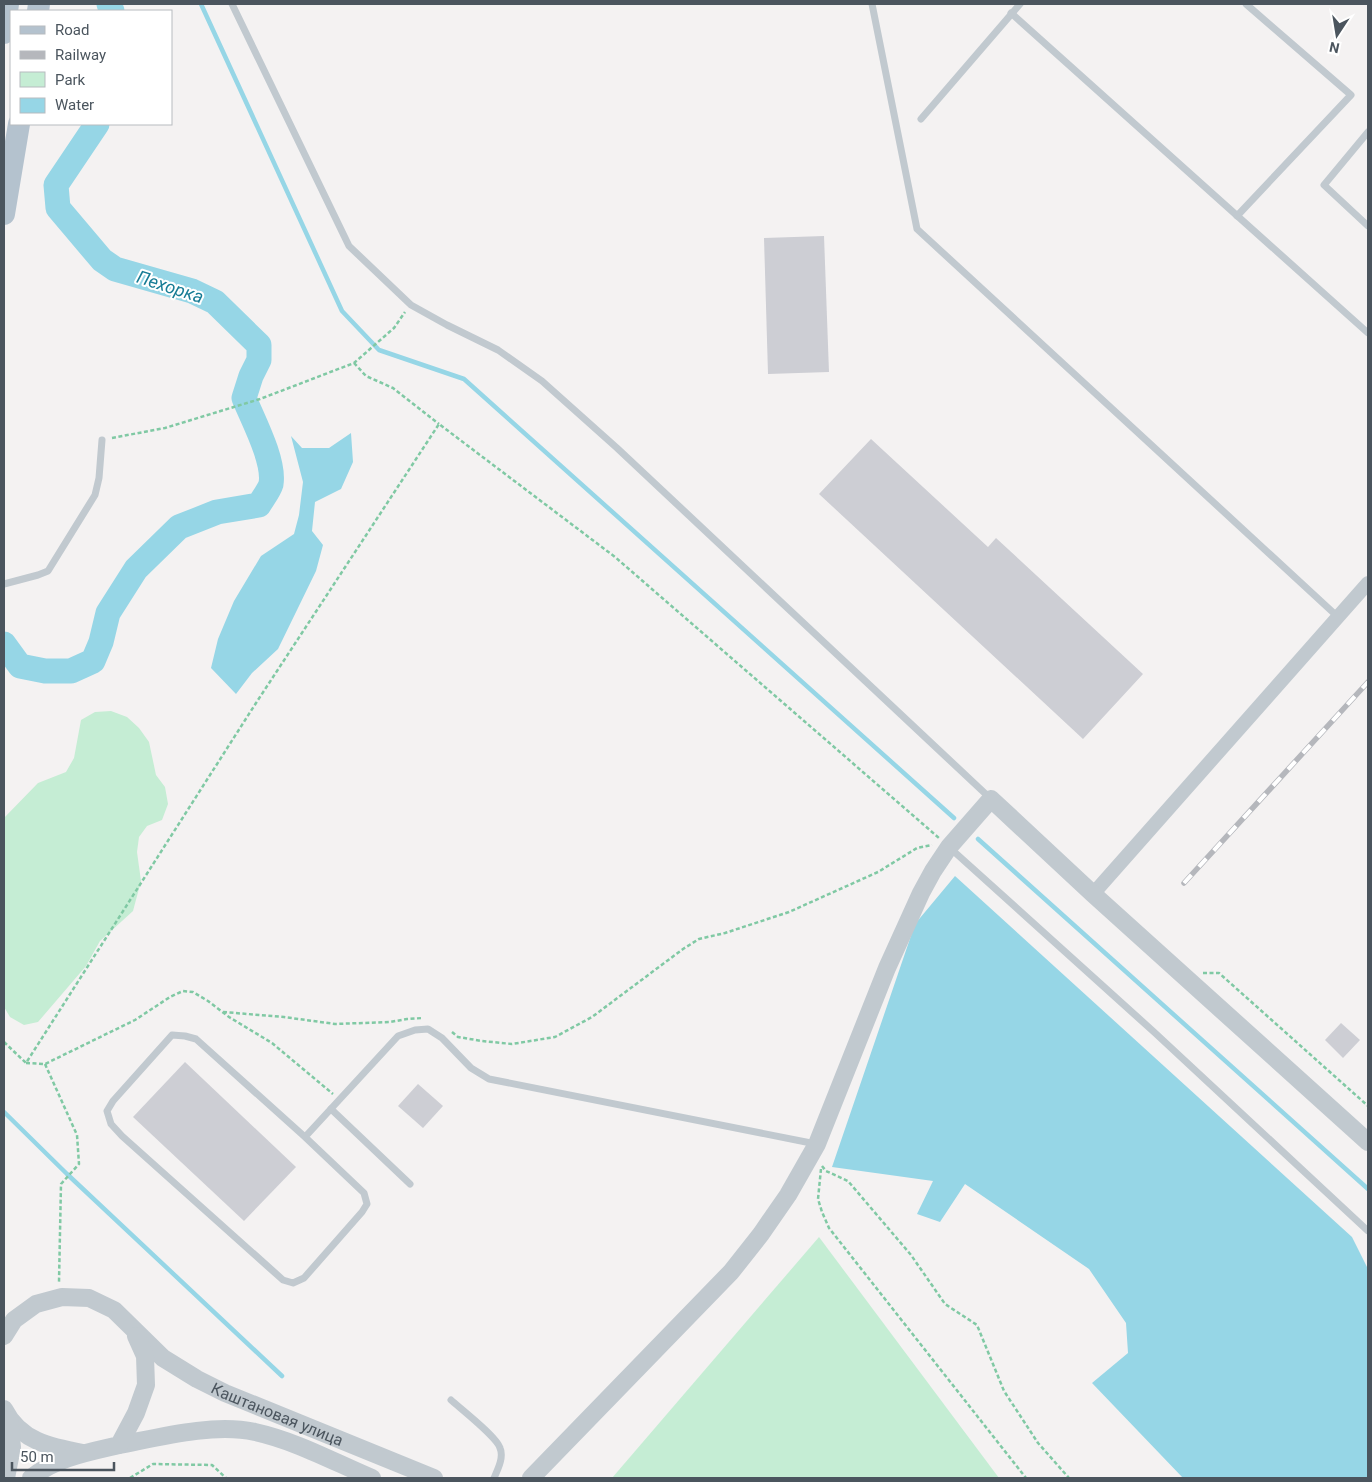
<svg xmlns="http://www.w3.org/2000/svg" width="1372" height="1482" font-family="Roboto,sans-serif">
<style>
.green{fill:#c5edd4}
.water{fill:#96d6e6}
.lines{fill:none;stroke-linecap:round;stroke-linejoin:round}
.stream{stroke:#96d6e6;stroke-width:4.5}
.river{stroke:#96d6e6;stroke-width:25}
.building{fill:#cdced4}
.path{stroke:#80c9a4;stroke-width:2.5;stroke-dasharray:4 2.5;stroke-linecap:butt}
.service{stroke:#c1c9cf;stroke-width:7}
.minor{stroke:#c1c9cf;stroke-width:14}
.tertiary{stroke:#c1c9cf;stroke-width:18}
.primary{stroke:#b4c2ce;stroke-width:22}
.rail-casing{stroke:#b5b7bc;stroke-width:5.5}
.rail{stroke:#fff;stroke-width:4;stroke-dasharray:11;stroke-linecap:butt}
.labels{text-anchor:middle;stroke-width:4;stroke-linejoin:round;paint-order:stroke}
.street-label{font-size:16px;fill:#4b555e;stroke:#fff}
.water-label{font-size:18px;font-style:italic;fill:#177c95;stroke:#fff}
</style>
<rect width="100%" height="100%" fill="#f4f2f2"/>
<g class="green">
<polygon points="111,711 127,717 139,728 149,742 156,775 165,787 168,804 162,820 147,826 139,837 137,852 141,881 133,911 100,941 86,966 38,1022 24,1025 10,1017 4,1007 4,818 38,783 66,772 74,758 81,720 95,712"/>
<polygon points="819,1237 999,1478 612,1478"/>
</g>
<g class="water">
<polygon points="351,433 353,462 341,489 315,502 312,531 323,545 316,571 278,649 252,673 236,694 211,668 218,639 234,601 261,556 294,534 299,515 303,482 291,436 302,448 329,448"/>
<polygon points="955,876 1352,1237 1368,1269 1368,1478 1183,1478 1092,1383 1128,1353 1126,1323 1089,1269 965,1184 940,1222 917,1214 933,1181 832,1167 915,924"/>
</g>
<g class="lines">
<g class="stream">
<polyline points="201,4 342,311 379,350 464,379 954,818"/>
<polyline points="978,839 1368,1189"/>
<polyline points="4,1112 67,1174 282,1376"/>
</g>
<g class="river">
<polyline points="109,4 112,11"/>
<path d="M4 644 20 666 45 671H71L93 661 101 642 108 613 136 569 179 527 217 512 259 505C262 499 269 491 271 484 275 461 253 420 244 398L251 376 259 360V345L215 302 192 291 115 269 102 260 58 208 56 185 97 124"/>
</g>
</g>
<g class="building">
<polygon points="824,236 829,372 768,374 764,238"/>
<polygon points="871,439 988,547 996,538 1143,674 1083,739 819,494"/>
<polygon points="1341,1023 1360,1040 1343,1058 1325,1040"/>
<polygon points="185,1062 296,1167 244,1221 133,1117"/>
<polygon points="418,1084 443,1106 423,1128 398,1106"/>
</g>
<g class="lines">
<g class="path">
<polyline points="354,363 366,376 393,388 439,424"/>
<polyline points="112,438 165,428 260,399 354,363 394,328 405,312"/>
<polyline points="1203,973 1219,973 1368,1106"/>
<polyline points="223,1012 284,1017 335,1024 390,1022 407,1019 423,1018"/>
<polyline points="452,1032 458,1037 482,1041 512,1044 555,1037 592,1017 683,949 699,939 725,933 789,912 878,872 917,848 932,845"/>
<polyline points="4,1042 26,1063 256,703 439,424 615,557 939,838"/>
<polyline points="26,1063 45,1064 135,1020 170,997 183,991 193,992 208,1001 229,1017 272,1043 333,1094"/>
<polyline points="45,1064 77,1135 79,1164 61,1184 59,1282"/>
<polyline points="822,1166 826,1171 848,1181 911,1255 945,1304 977,1325 1004,1391 1038,1443 1069,1478"/>
<polyline points="821,1169 818,1199 822,1212 829,1228 1026,1478"/>
<polyline points="130,1478 153,1464 212,1465 226,1478"/>
</g>
<g class="service">
<polyline points="232,4 349,246 411,305 447,325 498,350 542,381 617,448 991,799"/>
<polyline points="872,4 917,229 1338,617"/>
<polyline points="1011,13 1368,333"/>
<polyline points="921,119 1020,4"/>
<polyline points="1368,132 1324,185 1368,226"/>
<polyline points="1237,216 1351,95 1246,4"/>
<polyline points="4,584 38,575 48,571 95,495 99,478 102,440"/>
<polyline points="950,848 1154,1032 1368,1231"/>
<polyline points="331,1109 410,1184"/>
<polyline points="305,1137 364,1193 367,1204 362,1212 304,1278 293,1283 283,1280 122,1136 111,1124 107,1111 113,1101 172,1035 185,1036 196,1039 305,1137 398,1036 415,1030 428,1029 442,1038 471,1068 489,1079 816,1144"/>
<path d="M451 1400C461 1409 497 1437 500 1448 504 1457 498 1469 494 1478"/>
</g>
<polyline class="minor" points="1093,894 1368,583"/>
<g class="tertiary">
<path id="s1" d="M4 1336 14 1320 36 1304 62 1297 89 1298 114 1310 163 1358 197 1379 225 1393 434 1478"/>
<path d="M4 1409C20 1441 50 1447 83 1453"/>
<path d="M119 1445C160 1437 214 1423 255 1432 296 1441 334 1462 372 1478"/>
<polyline points="6,1478 12,1447 9,1420"/>
<path d="M31 1478C55 1458 89 1452 119 1445L136 1413 146 1385 145 1356 136 1336"/>
<polyline points="531,1478 731,1272 761,1234 788,1195 817,1144 887,968 921,893 933,871 949,847 991,799 1093,894 1368,1142"/>
</g>
<g class="primary">
<polyline points="38,11 39,4"/>
<polyline points="4,33 8,4"/>
<polyline points="4,214 19,124"/>
</g>
<g class="rail-casing">
<polyline id="rail" points="1184,883 1368,682"/>
</g>
<use href="#rail" class="rail"/>
</g>
<g class="labels">
<g class="street-label">
<text dy="6" stroke="none"><textPath href="#s1" startOffset="324">Каштановая улица</textPath></text>
</g>
<g class="water-label">
<text transform="translate(170 287) rotate(18)" y="6">Пехорка</text>
</g>
</g>
<rect width="1372" height="1482" fill="none" stroke="#4b555e" stroke-width="10"/>
<rect x="10" y="10" width="162" height="115" fill="#ffffff" stroke="#b7bbbf"/>
<rect x="20" y="26" width="25" height="8" fill="#b4c2ce" stroke="#b7bbbf"/>
<text x="55" y="35" font-size="15" fill="#4b555e">Road</text>
<rect x="20" y="51" width="25" height="8" fill="#b5b7bc" stroke="#b7bbbf"/>
<text x="55" y="60" font-size="15" fill="#4b555e">Railway</text>
<rect x="20" y="72" width="25" height="15" fill="#c5edd4" stroke="#b7bbbf"/>
<text x="55" y="85" font-size="15" fill="#4b555e">Park</text>
<rect x="20" y="98" width="25" height="15" fill="#96d6e6" stroke="#b7bbbf"/>
<text x="55" y="110" font-size="15" fill="#4b555e">Water</text>
<g transform="translate(1337 35) rotate(192)" stroke="#ffffff" stroke-width="4" paint-order="stroke">
<path d="M0-4L9 19L0 12L-9 19Z" fill="#4b555e"/>
<text y="-8" font-size="14" font-weight="bold" text-anchor="middle" fill="#4b555e">N</text>
</g>
<path d="M12 1462v8h102v-8" fill="none" stroke="#4b555e" stroke-width="2.5"/>
<text x="20" y="1462" font-size="15" fill="#4b555e" stroke="#ffffff" stroke-width="4" paint-order="stroke">50 m</text>
</svg>
